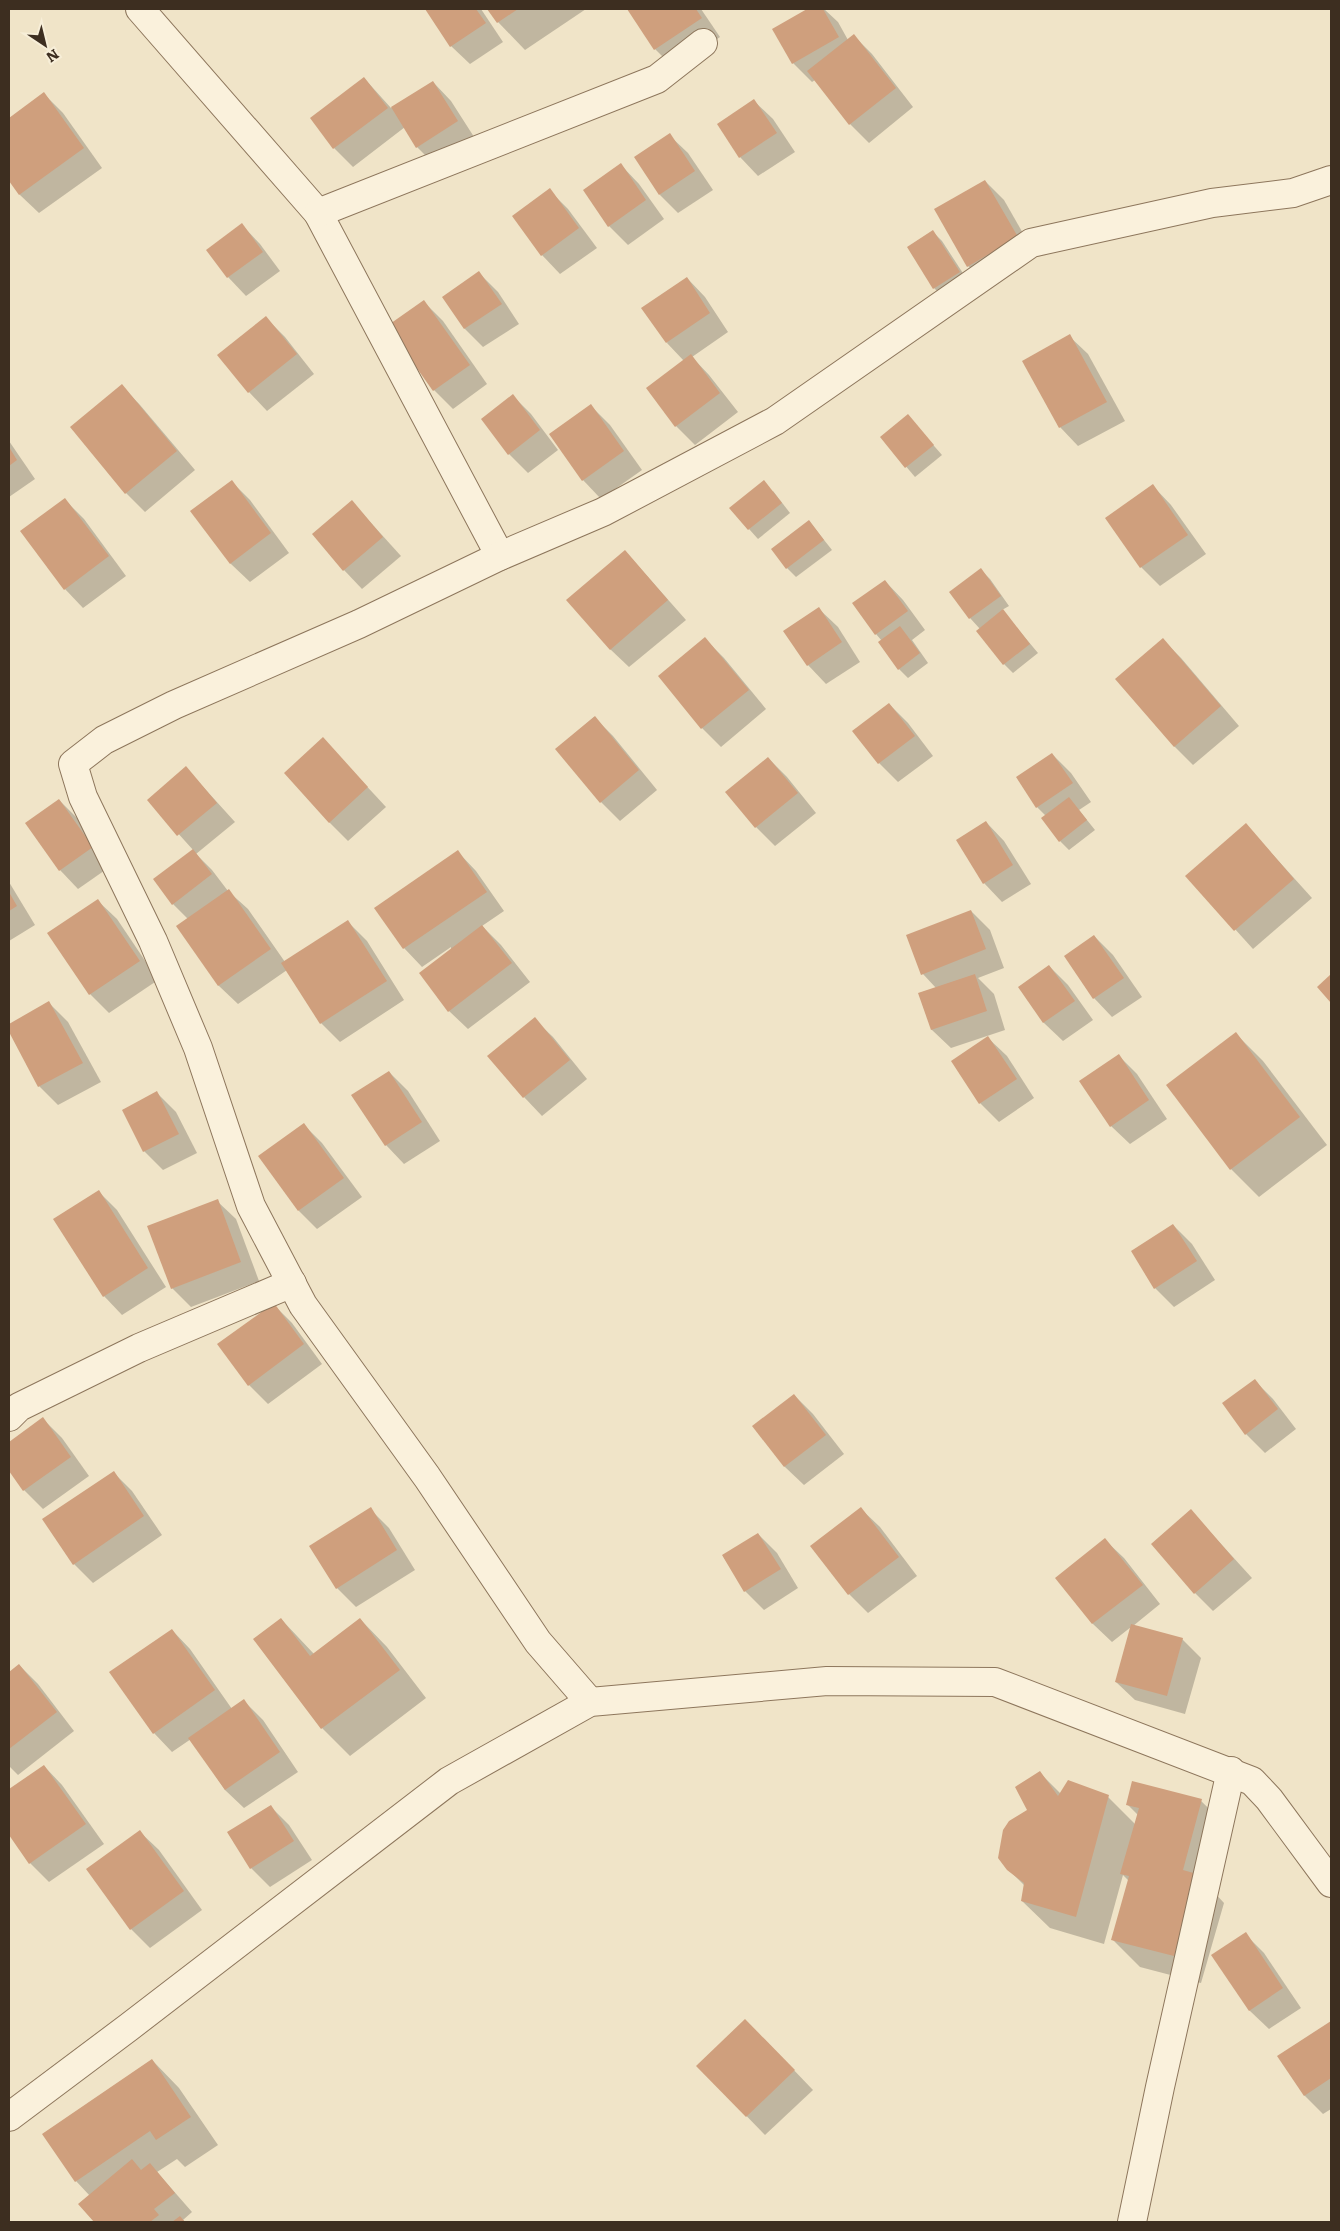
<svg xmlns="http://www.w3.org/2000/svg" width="1340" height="2231" font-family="Literata,serif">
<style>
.shadow{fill:#0003}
.building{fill:#cf9f7d}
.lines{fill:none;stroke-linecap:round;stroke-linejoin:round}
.street-casing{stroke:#8d765c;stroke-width:30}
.street{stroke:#faf1dc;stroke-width:28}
</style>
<rect width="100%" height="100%" fill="#f0e4c8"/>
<g class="shadow">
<polygon points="427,9 481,9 503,42 470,64 451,46"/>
<polygon points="488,9 586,9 525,50 498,22"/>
<polygon points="628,9 701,9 720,37 674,68 655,49"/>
<polygon points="810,9 824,9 838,22 848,40 854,36 872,54 913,107 869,143 850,124 815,80 812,82 793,63 774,30"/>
<polygon points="364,78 391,108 433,82 451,101 476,140 436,166 417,147 405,127 353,167 334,148"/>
<polygon points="44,94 63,113 102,168 39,213 20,195 9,179 9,119"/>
<polygon points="754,101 773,119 795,152 758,176 740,157"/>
<polygon points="669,135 688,153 713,190 678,213 660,195"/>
<polygon points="621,165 639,184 664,219 628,245 609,226"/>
<polygon points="985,181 1004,200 1036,256 987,284 968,266"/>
<polygon points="549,190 568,209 597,248 560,274 542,255"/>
<polygon points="242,225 260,244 280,271 246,296 228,277"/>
<polygon points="933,232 942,241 968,281 943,297 934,288"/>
<polygon points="479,273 498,292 519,324 483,347 465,329 443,297"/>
<polygon points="687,278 705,297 728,332 692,357 709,375 738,412 695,445 676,426 684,361 667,343"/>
<polygon points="424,302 443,321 487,384 453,409 434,390"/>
<polygon points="266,318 285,337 314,374 267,411 249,392"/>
<polygon points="1069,336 1088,354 1125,421 1078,446 1060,427"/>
<polygon points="122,386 140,405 195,470 145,512 126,493"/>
<polygon points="513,396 531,414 558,450 528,473 509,454 482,419"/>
<polygon points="591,406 610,425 642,470 601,499 583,480"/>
<polygon points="908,416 942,455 915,477 881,437"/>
<polygon points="9,441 35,479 9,497"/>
<polygon points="232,482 250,500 289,553 250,582 231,564 192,511"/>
<polygon points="1153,486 1171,505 1206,554 1160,586 1141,567 1107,518"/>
<polygon points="773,491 790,513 758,539 749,529"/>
<polygon points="65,500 84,519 126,576 83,608 65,589"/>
<polygon points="352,502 401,556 362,589 344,570"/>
<polygon points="809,521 832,550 796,577 787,568"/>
<polygon points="625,551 686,620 629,667 610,649"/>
<polygon points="981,570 990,579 1009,606 1002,610 1038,653 1013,673 1004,664 980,629 970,618"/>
<polygon points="885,581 903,600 925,630 912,640 928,663 908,678 899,669 882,641 876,634"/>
<polygon points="819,609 838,627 860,662 826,684 808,665"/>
<polygon points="705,639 724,658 766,709 721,747 702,728 660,677"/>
<polygon points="1163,640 1181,658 1239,726 1193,765 1174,746"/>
<polygon points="889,704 908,723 933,756 898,782 879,763 854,731"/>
<polygon points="594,717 613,736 657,790 620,821 601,802 557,749"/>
<polygon points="323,739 386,807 348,841 329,822"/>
<polygon points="1052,754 1071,773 1091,802 1079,810 1095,830 1069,850 1060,841 1046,816 1037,807"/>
<polygon points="768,758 787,777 816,813 775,846 756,827 727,792"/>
<polygon points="186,768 235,822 196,854 212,870 228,891 248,909 285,962 348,922 367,941 404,1000 340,1042 321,1023 287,970 238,1004 219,986 178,926 188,919 173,904 194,851 148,800"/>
<polygon points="59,800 78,819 111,866 78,889 60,870"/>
<polygon points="986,822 1004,841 1031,884 1002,902 984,883"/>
<polygon points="1246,825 1312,898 1253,949 1187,876"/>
<polygon points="458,852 476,871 504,911 482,926 501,945 530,982 468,1029 449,1011 451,947 422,967 404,948"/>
<polygon points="9,882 35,925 9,941"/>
<polygon points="98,901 117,919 158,980 109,1013 90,994 49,933"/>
<polygon points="971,911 990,930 1004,968 978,978 994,994 1005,1030 951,1048 932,1030 920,993 936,988 923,974"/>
<polygon points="1094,936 1113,955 1142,997 1112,1017 1094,998"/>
<polygon points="1049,966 1068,985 1093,1020 1063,1041 1044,1023 1020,987"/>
<polygon points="49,1003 68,1022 101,1082 58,1105 39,1086 9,1030 9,1025"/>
<polygon points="534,1019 553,1037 587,1079 542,1116 524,1097"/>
<polygon points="1236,1034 1263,1061 1327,1145 1259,1197 1231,1169 1168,1085"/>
<polygon points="988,1038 1007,1056 1034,1098 999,1122 980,1103"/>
<polygon points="1119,1056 1137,1074 1167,1119 1130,1144 1111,1126"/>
<polygon points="389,1072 408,1091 440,1141 404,1164 386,1145"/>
<polygon points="157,1093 176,1112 197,1153 163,1170 144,1151 123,1110"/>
<polygon points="304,1125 322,1143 362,1197 317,1229 299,1211"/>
<polygon points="99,1192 117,1210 166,1287 122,1315 104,1296"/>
<polygon points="217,1201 236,1219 259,1281 191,1307 172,1288"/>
<polygon points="1173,1225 1192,1244 1215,1280 1174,1307 1155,1288"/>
<polygon points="274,1305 292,1323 322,1364 268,1404 249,1385 219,1344"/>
<polygon points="1254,1380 1273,1399 1296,1429 1265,1453 1246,1434"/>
<polygon points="794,1395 813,1414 844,1454 804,1485 785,1467 754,1426"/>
<polygon points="43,1419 62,1438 89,1476 43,1509 24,1490 9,1469 9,1444"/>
<polygon points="113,1472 132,1491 162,1535 93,1583 74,1564"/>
<polygon points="370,1509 389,1528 415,1570 356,1607 337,1588"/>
<polygon points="861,1509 880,1527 917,1576 868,1613 849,1594 812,1546"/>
<polygon points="1191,1511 1252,1578 1213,1611 1195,1593"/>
<polygon points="758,1534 777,1553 798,1588 764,1610 745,1591 723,1556"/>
<polygon points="1105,1540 1124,1558 1160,1604 1133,1626 1182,1639 1201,1658 1185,1714 1135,1700 1116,1682 1131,1627 1112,1642 1093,1624 1057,1578"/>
<polygon points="281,1619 314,1654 360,1619 387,1647 426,1698 350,1756 322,1728 254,1639"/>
<polygon points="172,1630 190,1649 232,1709 244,1701 263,1720 298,1772 244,1808 225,1790 191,1739 172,1752 154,1733"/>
<polygon points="19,1665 38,1684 74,1731 18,1775 9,1766 9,1673"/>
<polygon points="44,1766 62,1785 104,1844 49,1882 30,1863 9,1832 9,1791"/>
<polygon points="1040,1773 1061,1794 1108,1797 1135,1824 1138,1815 1127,1804 1201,1801 1229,1828 1212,1890 1224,1903 1201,1983 1140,1967 1112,1939 1129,1881 1123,1875 1104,1944 1050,1928 1022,1901 1025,1886 1008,1869"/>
<polygon points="270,1806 289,1825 312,1860 270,1887 251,1868 228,1833"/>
<polygon points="140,1832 159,1850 202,1910 150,1948 131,1929"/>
<polygon points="1245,1934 1264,1953 1301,2008 1269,2029 1250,2011 1213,1955"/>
<polygon points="1331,2023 1331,2109 1323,2114 1305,2096 1279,2057"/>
<polygon points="764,2039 813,2090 765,2135 698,2066"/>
<polygon points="152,2060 179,2088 218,2145 185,2167 177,2159 157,2172 192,2212 183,2220 185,2222 95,2222 80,2204 90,2196 76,2181"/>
</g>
<g class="building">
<polygon points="425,9 476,9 486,23 450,47"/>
<polygon points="487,9 518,9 497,23"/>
<polygon points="627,9 696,9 702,18 654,50"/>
<polygon points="807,9 823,9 839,37 792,64 772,29"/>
<polygon points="854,34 896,88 849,125 807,71"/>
<polygon points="364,77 388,108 333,149 310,118"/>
<polygon points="433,81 458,121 416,148 391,107"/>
<polygon points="44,92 84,148 19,195 9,181 9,118"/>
<polygon points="754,99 777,133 739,158 717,124"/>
<polygon points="670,133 695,171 659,195 634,157"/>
<polygon points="621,163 646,200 608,227 583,190"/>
<polygon points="985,180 1018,237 967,267 934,209"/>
<polygon points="550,188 579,228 541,256 512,216"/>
<polygon points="242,223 263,252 227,278 206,250"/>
<polygon points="933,230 960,272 933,289 907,247"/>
<polygon points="479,271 502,304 464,329 442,297"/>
<polygon points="687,277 710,313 666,343 641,308"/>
<polygon points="424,300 470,365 433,391 387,326"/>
<polygon points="266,316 297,354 248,393 217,355"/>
<polygon points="1070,334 1107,402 1059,428 1022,361"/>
<polygon points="691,354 720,393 675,427 646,388"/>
<polygon points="122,384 177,451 125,494 70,427"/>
<polygon points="513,394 540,430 508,455 481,419"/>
<polygon points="591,404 624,451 582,481 549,434"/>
<polygon points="908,414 934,445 905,468 880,437"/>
<polygon points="9,447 17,460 9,466"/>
<polygon points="232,480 271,533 230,564 190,511"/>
<polygon points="764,480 782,503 748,530 729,508"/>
<polygon points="1153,484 1188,535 1140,568 1105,518"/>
<polygon points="65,498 109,556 64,590 20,531"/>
<polygon points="352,500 383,537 343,571 312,534"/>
<polygon points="809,520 824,540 786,569 771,549"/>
<polygon points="625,550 668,600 610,650 566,600"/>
<polygon points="981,568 1001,596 969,619 949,592"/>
<polygon points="885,580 908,611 875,635 852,603"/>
<polygon points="819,607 842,642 807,666 783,631"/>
<polygon points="1003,609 1030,644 1003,665 976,631"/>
<polygon points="900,626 920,653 898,670 878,642"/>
<polygon points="705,637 749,690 701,729 658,676"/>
<polygon points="1163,638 1221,706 1174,747 1115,679"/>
<polygon points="889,703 915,736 878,764 852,731"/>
<polygon points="595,716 639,770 600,803 555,749"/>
<polygon points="323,737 368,787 329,823 284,773"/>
<polygon points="1052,753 1073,783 1036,808 1016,777"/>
<polygon points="768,757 798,793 755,828 725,792"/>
<polygon points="186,766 217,803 177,836 147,800"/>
<polygon points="1069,797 1087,820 1059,842 1041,818"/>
<polygon points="59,799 93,847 59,871 25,823"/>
<polygon points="986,821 1013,865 983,884 956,840"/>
<polygon points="1246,823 1294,879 1234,931 1185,876"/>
<polygon points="193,849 212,874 172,905 153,879"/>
<polygon points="458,850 487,892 403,949 374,908"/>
<polygon points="229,889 271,949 218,986 176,926"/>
<polygon points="9,892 17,906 9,911"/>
<polygon points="98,899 140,961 89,995 47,933"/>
<polygon points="971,910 986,949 921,975 906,935"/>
<polygon points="348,920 387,981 320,1024 281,963"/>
<polygon points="482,925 512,963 448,1012 419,973"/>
<polygon points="1094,935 1124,978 1093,999 1064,956"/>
<polygon points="1049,965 1075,1001 1043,1023 1018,987"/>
<polygon points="975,974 987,1011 931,1030 918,993"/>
<polygon points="1331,974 1331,1003 1317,987"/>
<polygon points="49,1001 83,1063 38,1087 9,1032 9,1024"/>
<polygon points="535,1017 570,1060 523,1098 487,1056"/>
<polygon points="1236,1032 1300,1117 1230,1170 1166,1085"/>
<polygon points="988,1036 1017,1079 979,1104 951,1061"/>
<polygon points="1119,1054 1149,1100 1110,1127 1079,1081"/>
<polygon points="389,1071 422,1122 385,1146 351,1095"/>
<polygon points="157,1091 179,1134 143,1152 122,1110"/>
<polygon points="304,1123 344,1178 298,1211 258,1156"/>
<polygon points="99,1190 148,1268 103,1297 53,1219"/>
<polygon points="218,1199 241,1262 171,1289 147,1226"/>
<polygon points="1173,1224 1197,1261 1154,1289 1131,1251"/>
<polygon points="274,1303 304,1344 248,1386 217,1344"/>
<polygon points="1255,1379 1278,1409 1245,1435 1222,1403"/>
<polygon points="794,1394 826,1435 784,1467 752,1426"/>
<polygon points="43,1417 71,1457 23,1491 9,1471 9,1442"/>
<polygon points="114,1471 144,1516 73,1565 42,1519"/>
<polygon points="371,1507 397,1550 336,1589 309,1546"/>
<polygon points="861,1507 899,1557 848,1595 810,1546"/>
<polygon points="1191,1509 1234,1559 1194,1594 1151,1544"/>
<polygon points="758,1533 781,1569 744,1592 722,1555"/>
<polygon points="1105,1538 1143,1585 1092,1624 1055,1578"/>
<polygon points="281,1618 310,1656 360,1618 400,1670 321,1729 253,1639"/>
<polygon points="1131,1624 1183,1638 1167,1696 1115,1682"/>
<polygon points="172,1629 215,1690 153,1734 109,1672"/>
<polygon points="19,1664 57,1712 9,1749 9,1672"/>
<polygon points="244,1699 280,1752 225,1790 188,1738"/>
<polygon points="44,1765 86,1824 29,1864 9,1835 9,1789"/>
<polygon points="1040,1771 1058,1796 1068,1780 1109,1795 1076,1917 1021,1901 1024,1883 1007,1870 998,1858 1003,1830 1009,1821 1027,1810 1015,1787"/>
<polygon points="1132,1781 1202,1799 1183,1870 1197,1874 1174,1956 1111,1940 1129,1876 1120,1874 1139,1808 1126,1805"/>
<polygon points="271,1805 294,1841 250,1869 227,1832"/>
<polygon points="140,1830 184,1891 130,1930 86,1869"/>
<polygon points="1246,1932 1283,1988 1249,2011 1211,1955"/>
<polygon points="745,2019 795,2070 746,2117 696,2066"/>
<polygon points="1331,2021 1331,2078 1304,2096 1277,2056"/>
<polygon points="152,2059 191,2117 156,2140 150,2131 75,2182 42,2134"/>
<polygon points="132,2159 141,2170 150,2163 175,2193 154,2209 159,2215 150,2222 94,2222 78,2204"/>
<polygon points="180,2216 185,2222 172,2222"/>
</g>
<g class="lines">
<g class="street-casing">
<g id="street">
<polyline points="140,9 318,213 500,556"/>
<polyline points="318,213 657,79 703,43"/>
<polyline points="9,1417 19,1407 139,1348 292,1283"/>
<polyline points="590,1702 538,1642 427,1477 303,1305 251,1206 198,1048 153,941 83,797 73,764 104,740 174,705 359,624 500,556 603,512 775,421 1031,243 1212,203 1293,193 1331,180"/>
<polyline points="9,2117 129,2027 449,1781 590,1702 827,1681 995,1682 1252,1781 1269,1799 1331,1883"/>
<polyline points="1132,2222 1160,2087 1231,1771"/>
</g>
</g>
<use href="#street" class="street"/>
</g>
<rect width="1340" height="2231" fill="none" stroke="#3d2e20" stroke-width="20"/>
<g transform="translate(45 45) rotate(145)" stroke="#f7eed8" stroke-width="4" paint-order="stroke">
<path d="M0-4L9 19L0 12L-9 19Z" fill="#3d2e20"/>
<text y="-8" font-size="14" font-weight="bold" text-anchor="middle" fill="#3d2e20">N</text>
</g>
</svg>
